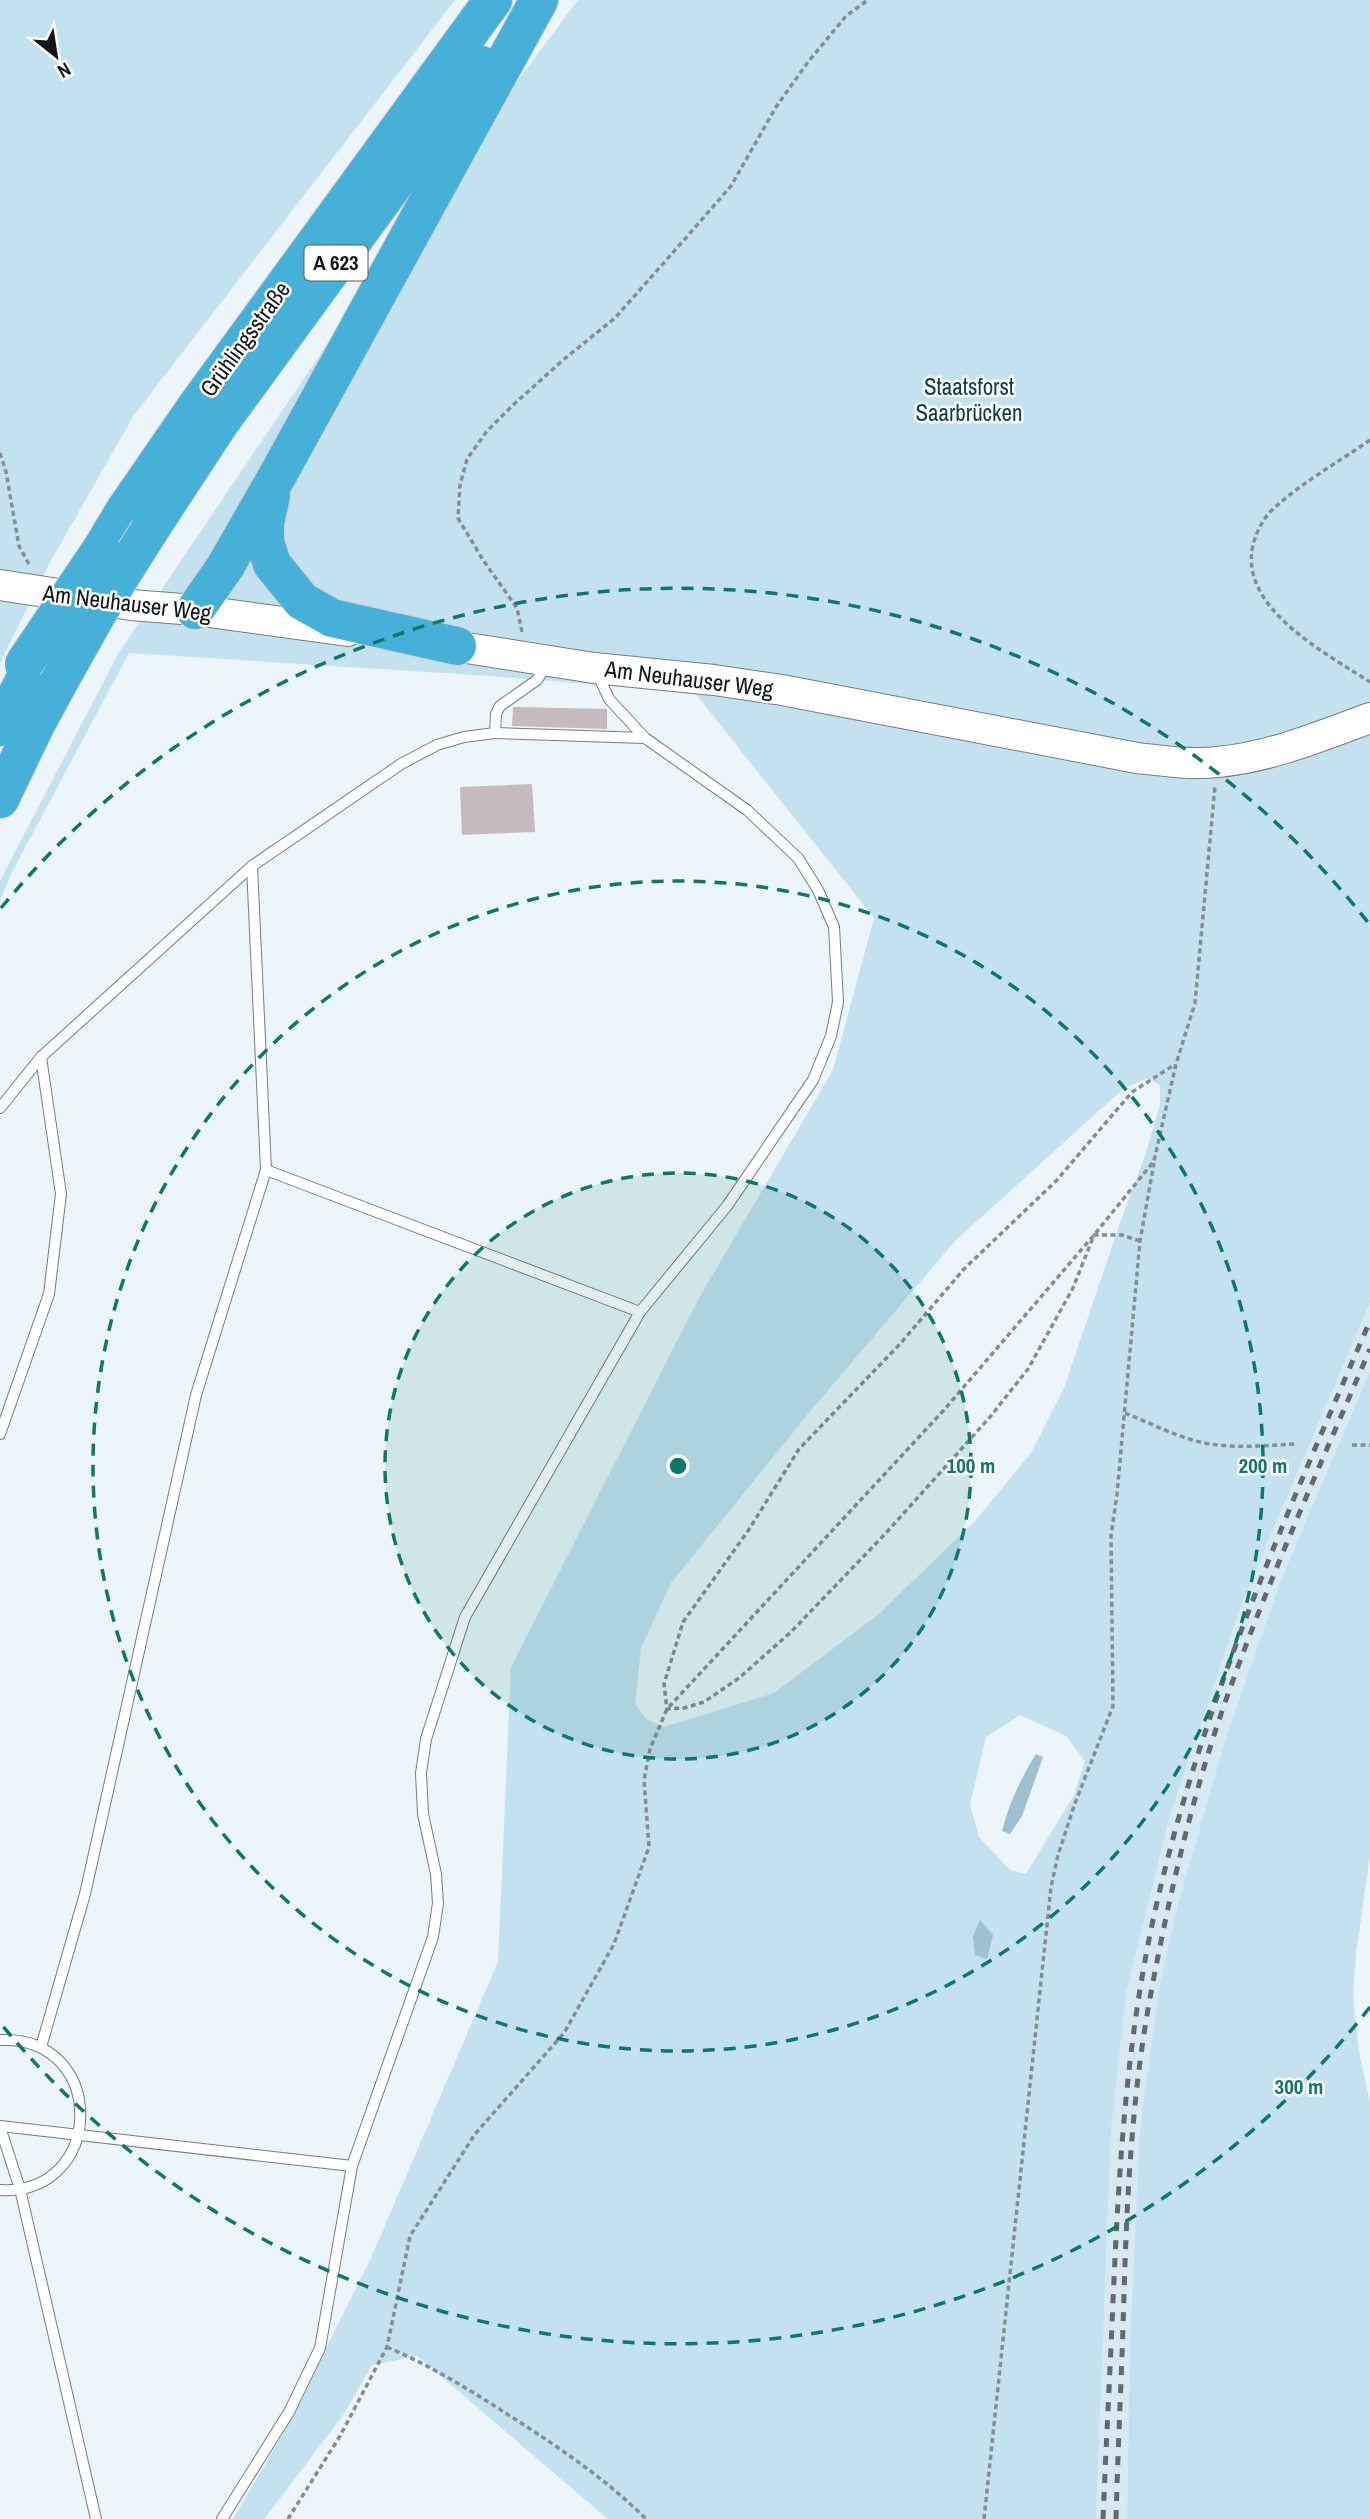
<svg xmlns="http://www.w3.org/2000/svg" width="1370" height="2519" font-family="'Archivo Narrow',sans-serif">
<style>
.built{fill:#d7e9f2}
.green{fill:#c3e1ef;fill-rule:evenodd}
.water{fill:#9ec0d0}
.building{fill:#c5bbbf}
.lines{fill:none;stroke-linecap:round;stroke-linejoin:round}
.lane-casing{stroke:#747d82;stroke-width:12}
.secondary-casing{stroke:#747d82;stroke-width:32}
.highway-casing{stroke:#d0d0d1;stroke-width:40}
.path{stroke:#868d91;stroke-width:3.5;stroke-dasharray:5 3.5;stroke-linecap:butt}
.lane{stroke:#fff;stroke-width:10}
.secondary{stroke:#fff;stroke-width:30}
.highway{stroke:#47b0d8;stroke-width:38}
.rail{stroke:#63696c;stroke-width:5;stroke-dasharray:9 9;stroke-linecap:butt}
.highway-bridge-casing{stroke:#d0d0d1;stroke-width:40;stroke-linecap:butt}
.highway-bridge{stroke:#47b0d8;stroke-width:38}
.ring{fill:none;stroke:#0f766e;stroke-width:3.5;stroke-dasharray:12 9}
.labels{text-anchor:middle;stroke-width:5;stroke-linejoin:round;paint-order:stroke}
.shield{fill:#fff;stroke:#595c5d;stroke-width:2}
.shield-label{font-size:21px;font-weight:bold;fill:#121617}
.street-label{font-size:23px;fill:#121617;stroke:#fff}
.park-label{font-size:23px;fill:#0a3c4e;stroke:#fff}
.centre{fill:#0f766e;stroke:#fff;stroke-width:3.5}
.ring-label{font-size:21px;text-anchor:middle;font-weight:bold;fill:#0f766e;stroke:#fff;stroke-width:5;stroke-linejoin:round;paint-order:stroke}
</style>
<rect width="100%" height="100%" fill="#ebf5fa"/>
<polygon class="built" points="1370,1302 1370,1371 1280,1582 1225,1741 1160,1984 1140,2126 1130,2342 1127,2519 1096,2519 1111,2131 1126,1994 1170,1815 1242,1603"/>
<g class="green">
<polygon points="0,0 455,0 134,415 49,564 0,663"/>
<path d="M578 0H1370V1302L1242 1603 1170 1815 1126 1994 1111 2131 1096 2519H608L417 2356 372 2365 344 2414 264 2519H233L283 2434 371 2258 498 1962 511 1667 699 1298 833 1070 874 918 695 693 490 676 129 653 11 874 0 901V881L118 654 380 266ZM1149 1078 1160 1086V1105L1145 1156 1120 1223 1064 1388 1031 1453 976 1520 879 1614 774 1693 664 1727 646 1719 635 1704 641 1648 671 1583 812 1409 956 1240 1124 1088ZM1020 1715 1066 1736 1085 1761 1074 1795 1026 1874 1010 1870 979 1837 970 1805 986 1737Z"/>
<polygon points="1370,1371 1370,1855 1356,1954 1353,1994 1359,2052 1370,2103 1370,2519 1127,2519 1130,2342 1140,2126 1160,1984 1178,1905 1225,1741 1280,1582"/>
</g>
<g class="water">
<path d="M1036 1754 1043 1757 1022 1816 1010 1834 1002 1831C1009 1803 1021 1778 1036 1754Z"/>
<polygon points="980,1920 993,1935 987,1959 975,1955 973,1936"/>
</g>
<g class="building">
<polygon points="513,707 607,709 607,729 512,726"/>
<polygon points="532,784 535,832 462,835 460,787"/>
</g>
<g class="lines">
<g class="lane-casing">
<g id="lane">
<polyline points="495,733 496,714 500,706 537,680 547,664"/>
<polyline points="0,1108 41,1057 252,866 401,764 437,745 464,737 495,733 645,738"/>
<polyline points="266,1170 640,1312"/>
<polyline points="0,1434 49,1294 61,1194 41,1057"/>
<path d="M0 2040C108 2035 106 2196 0 2190"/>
<polyline points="41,2047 85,1894 196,1395 266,1170 252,866"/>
<polyline points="0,2126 352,2166"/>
<polyline points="0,2127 20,2189 96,2519"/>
<polyline points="222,2519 289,2412 320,2348 352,2166 433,1937 438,1903 436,1874 423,1814 421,1773 426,1739 465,1617 640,1312 727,1206 813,1080 831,1036 838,1002 834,927 818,890 798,858 747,810 645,738 609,699 597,673"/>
</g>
</g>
<g class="secondary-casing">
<g id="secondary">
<polyline points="0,585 131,605 195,610 348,631"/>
<path d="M435 643 594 668 714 680 782 690 1137 758C1163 761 1191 765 1218 762 1271 757 1321 736 1370 718"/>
</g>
</g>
<g class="highway-casing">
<g id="highway">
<polyline points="271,496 265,523 265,542 272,564 302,601 332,618 457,646"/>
<polyline points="149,531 219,424 481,65"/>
<polyline points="101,550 125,510 196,407 493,0"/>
<polyline points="195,610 225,567 280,471 539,0"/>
<polyline points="0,727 31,668"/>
<polyline points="0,799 35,726 61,678"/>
</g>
</g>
<g class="path">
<path d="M1370 440C1337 463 1299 484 1270 512 1262 521 1256 533 1253 545 1238 608 1327 654 1370 682"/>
<polyline points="0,453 6,472 19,546 30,566"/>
<polyline points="522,632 517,608 483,560 458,518 460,485 467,459 487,431 512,406 563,360 615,318 684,240 731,186 776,107 808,62 846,16 868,0"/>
<polyline points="1140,1241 1122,1235 1094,1235 1073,1288 1028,1369 990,1417 886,1533 791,1632 739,1678 704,1702 684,1708 667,1709 664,1684 683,1622 748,1531 799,1449 900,1344 964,1269 1056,1181 1132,1092 1174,1065"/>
<path d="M1125 1413C1145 1421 1165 1431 1186 1438 1220 1450 1258 1446 1294 1444"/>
<polyline points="1352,1445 1370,1445"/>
<path d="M387 2347C434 2367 476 2394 518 2421 564 2451 608 2481 646 2519"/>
<polyline points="288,2519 340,2436 387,2347 410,2236 475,2134 564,2033 614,1944 649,1847 644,1780 650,1749 667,1709 944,1410 1094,1235 1154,1161 1176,1064 1195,1003 1215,786"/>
<polyline points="984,2519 1051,1887 1058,1855 1074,1806 1113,1706 1111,1536 1117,1494 1140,1241 1154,1163"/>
</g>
<use href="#lane" class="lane"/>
<use href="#secondary" class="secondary"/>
<use href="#highway" class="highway"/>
<g class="rail">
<path d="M1103 2519C1106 2446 1110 2374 1113 2301 1119 2168 1126 2042 1155 1911 1201 1706 1287 1513 1370 1321"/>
<path d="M1116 2519C1118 2444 1122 2369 1124 2294 1127 2195 1132 2096 1150 1998 1167 1906 1188 1814 1217 1726 1260 1598 1317 1473 1370 1349"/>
</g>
<g class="highway-bridge-casing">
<g id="highway-bridge">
<polyline points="24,664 101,550"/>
<polyline points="61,678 101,607 149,531"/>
</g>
</g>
<use href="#highway-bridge" class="highway-bridge"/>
</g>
<circle cx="678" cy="1466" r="293" fill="#0f766e" fill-opacity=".12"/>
<g class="ring">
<circle cx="678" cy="1466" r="293"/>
<circle cx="678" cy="1466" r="585"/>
<path d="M1370 2007A878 878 0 0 1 1 2024M1 908A878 878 0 0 1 1370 925"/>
</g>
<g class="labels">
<rect class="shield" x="304.5" y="245.5" width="63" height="35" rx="5"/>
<g class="shield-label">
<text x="336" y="270">A 623</text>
</g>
<g class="street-label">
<text transform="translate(245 339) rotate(-54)" y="8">Grühlingsstraße</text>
<text transform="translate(127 603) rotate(7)" y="8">Am Neuhauser Weg</text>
<text transform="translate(689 679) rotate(7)" y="8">Am Neuhauser Weg</text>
</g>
<g class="park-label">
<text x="969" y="395">Staatsforst<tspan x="969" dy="26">Saarbrücken</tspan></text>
</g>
</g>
<circle cx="678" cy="1466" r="10" class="centre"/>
<g class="ring-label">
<text x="971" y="1473">100 m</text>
<text x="1263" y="1473">200 m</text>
<text x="1299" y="2094">300 m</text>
</g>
<g transform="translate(56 56) rotate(150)" stroke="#ffffff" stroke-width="5" paint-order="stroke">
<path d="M0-5L12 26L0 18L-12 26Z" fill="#121617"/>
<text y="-10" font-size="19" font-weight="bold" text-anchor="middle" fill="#121617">N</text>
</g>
</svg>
